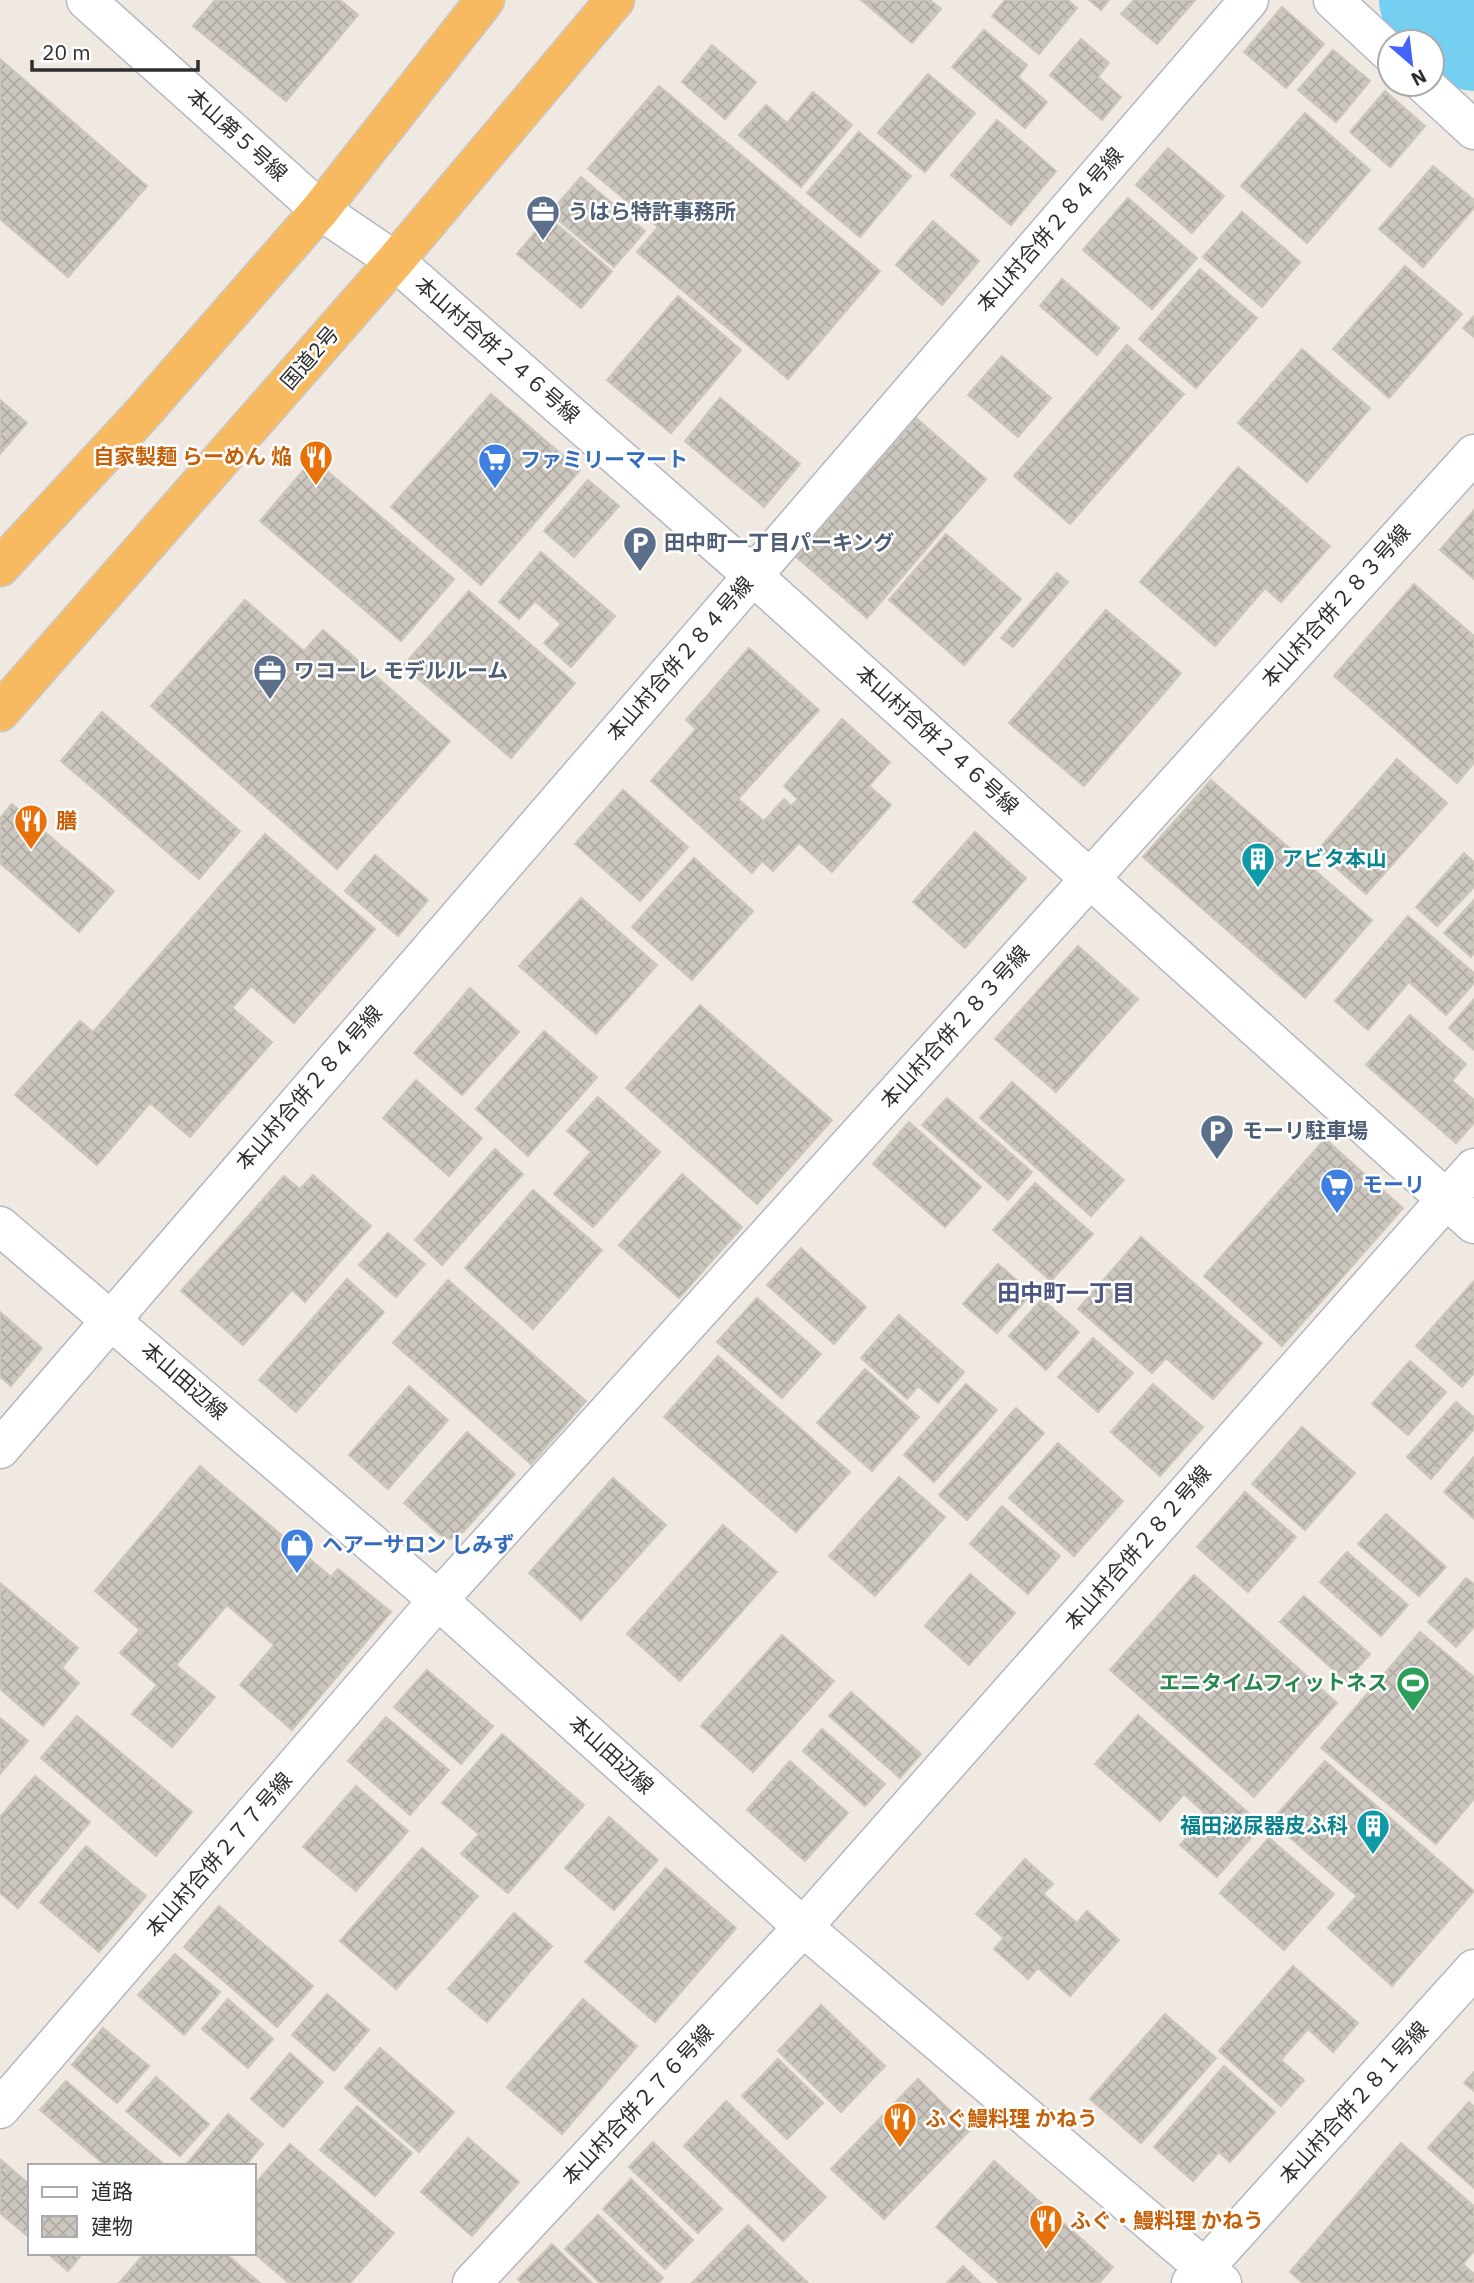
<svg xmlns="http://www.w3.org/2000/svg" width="1474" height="2283" font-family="'IBM Plex Sans','Noto Sans JP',sans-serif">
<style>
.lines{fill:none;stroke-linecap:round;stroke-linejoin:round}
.river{stroke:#75cff0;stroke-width:100}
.building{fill:url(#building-cross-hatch);stroke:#cbc5ba;stroke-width:2}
.minor-casing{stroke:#b4b7c1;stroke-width:41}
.tertiary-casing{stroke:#b4b7c1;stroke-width:41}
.trunk-casing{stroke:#c9c9c9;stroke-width:41}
.minor{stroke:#fff;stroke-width:38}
.tertiary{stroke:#fff;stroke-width:38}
.trunk{stroke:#f8ba60;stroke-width:38}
.labels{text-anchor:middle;stroke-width:5;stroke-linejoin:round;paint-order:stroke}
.street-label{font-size:21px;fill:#2e2e2e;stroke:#fff}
.service-label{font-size:21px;font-weight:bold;fill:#4e5e75;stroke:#fff;text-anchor:start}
.food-label{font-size:21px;font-weight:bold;fill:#c56008;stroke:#fff;text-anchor:start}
.shop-label{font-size:21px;font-weight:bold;fill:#366cbe;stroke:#fff;text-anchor:start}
.culture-label{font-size:21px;font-weight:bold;fill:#0d838f;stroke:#fff;text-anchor:start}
.leisure-label{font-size:21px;font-weight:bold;fill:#27864d;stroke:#fff;text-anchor:end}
.neighbourhood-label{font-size:23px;font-weight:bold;fill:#4d5680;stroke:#fff}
</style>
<defs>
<pattern id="building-cross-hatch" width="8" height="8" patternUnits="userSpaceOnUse" patternTransform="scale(1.75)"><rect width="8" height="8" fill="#cbc7bf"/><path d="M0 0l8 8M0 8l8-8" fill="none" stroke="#afaba4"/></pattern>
</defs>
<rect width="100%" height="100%" fill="#efe9e1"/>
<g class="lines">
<polyline class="river" points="1429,0 1474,41"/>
</g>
<g class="building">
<polygon points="215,0 340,0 358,15 286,101 193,26"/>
<polygon points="861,0 930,0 941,9 912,43"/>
<polygon points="1005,0 1068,0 1077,8 1039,54 992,16"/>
<polygon points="1089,0 1109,0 1101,10"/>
<polygon points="1134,0 1195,0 1157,44 1121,14"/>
<polygon points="1282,7 1324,44 1286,88 1244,52"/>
<polygon points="984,30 1027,65 1018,77 1047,102 1025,128 952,67"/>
<polygon points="1081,39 1109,63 1098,77 1121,97 1102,120 1050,75"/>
<polygon points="712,45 756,82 725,119 682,82"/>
<polygon points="1333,50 1370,81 1336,122 1298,90"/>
<polygon points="0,59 147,186 68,277 0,219"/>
<polygon points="928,74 975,113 925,172 878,133"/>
<polygon points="659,86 880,271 788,379 637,252 658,227 588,169"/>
<polygon points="1385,91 1425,126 1390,167 1350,132"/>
<polygon points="813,92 852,125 801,187 739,135 766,105 787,123"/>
<polygon points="1305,113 1370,170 1307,243 1241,186"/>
<polygon points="997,120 1056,171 1011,225 951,175"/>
<polygon points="859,132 911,176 860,237 807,193"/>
<polygon points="1168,148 1224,196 1192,233 1136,185"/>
<polygon points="1433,166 1474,200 1474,208 1423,267 1379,229"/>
<polygon points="581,177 645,231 614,267 550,213"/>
<polygon points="1128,198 1197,258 1152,309 1083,250"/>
<polygon points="1242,212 1300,262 1262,307 1203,257"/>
<polygon points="548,217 612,271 581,308 517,254"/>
<polygon points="933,221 979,261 942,305 896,265"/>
<polygon points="1405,266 1462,314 1389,398 1333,349"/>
<polygon points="1200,269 1257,318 1196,388 1139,339"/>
<polygon points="1062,279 1119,328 1097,355 1040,306"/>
<polygon points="678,296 741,350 671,433 607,380"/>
<polygon points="1474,316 1474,337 1463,328"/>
<polygon points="1127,345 1184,394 1070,524 1014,476"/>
<polygon points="1302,349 1370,408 1307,482 1238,423"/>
<polygon points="1002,356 1051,398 1018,437 968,395"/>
<polygon points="491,394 580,470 481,585 391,507"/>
<polygon points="720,398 800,464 764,507 685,441"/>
<polygon points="0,400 27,423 0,454"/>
<polygon points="916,418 986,479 867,618 796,557"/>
<polygon points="313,459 454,579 401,641 260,521"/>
<polygon points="1238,467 1330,546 1281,602 1265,588 1215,646 1140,582"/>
<polygon points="588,480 619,506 574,557 544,531"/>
<polygon points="1474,510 1474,579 1440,550"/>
<polygon points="946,534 1021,599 964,665 889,600"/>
<polygon points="541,552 615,616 571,667 544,643 561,624 535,601 519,619 499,602"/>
<polygon points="1057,573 1068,582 1013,647 1001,638"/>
<polygon points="1414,584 1474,636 1474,763 1457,783 1334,676"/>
<polygon points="469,591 575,683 511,758 403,666"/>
<polygon points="245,600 304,651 323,630 450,741 337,869 151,706"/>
<polygon points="1106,610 1181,673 1084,786 1009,723"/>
<polygon points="749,648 819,710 738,799 764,821 784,799 791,806 798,799 784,786 842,719 890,762 869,786 891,805 832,872 799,843 773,871 762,861 752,873 651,781 696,729 686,720"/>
<polygon points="102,712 240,831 199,879 61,761"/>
<polygon points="1397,759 1447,803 1366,894 1317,851"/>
<polygon points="1211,780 1372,920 1305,998 1143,857"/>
<polygon points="623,790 688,847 640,901 575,844"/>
<polygon points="12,804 114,891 79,932 0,863 0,818"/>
<polygon points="975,832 1026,878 965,948 913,902"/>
<polygon points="265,834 375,929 294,1023 251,986 232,1008 272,1042 190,1137 150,1103 97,1165 15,1095 80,1021 93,1032"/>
<polygon points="1464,853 1474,862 1474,887 1437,926 1416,907"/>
<polygon points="375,855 428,900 398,936 345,891"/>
<polygon points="694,858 753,911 692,980 632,927"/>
<polygon points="581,898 657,965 596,1034 519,966"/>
<polygon points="1474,900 1474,953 1471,957 1444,933"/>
<polygon points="1408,916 1474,973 1474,983 1446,1015 1409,982 1368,1030 1335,1001"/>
<polygon points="1078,946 1138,999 1056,1092 995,1039"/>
<polygon points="470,988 519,1032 462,1095 414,1053"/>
<polygon points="1474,999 1474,1050 1449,1028"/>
<polygon points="700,1005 832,1120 757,1204 626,1088"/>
<polygon points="1410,1015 1466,1064 1452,1081 1474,1100 1474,1123 1456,1143 1366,1065"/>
<polygon points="544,1031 597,1077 528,1156 476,1109"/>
<polygon points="416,1080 482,1138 449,1176 383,1118"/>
<polygon points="1012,1082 1124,1180 1091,1216 980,1118"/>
<polygon points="598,1097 660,1152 593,1227 554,1194 591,1152 567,1131"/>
<polygon points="947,1098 1032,1172 1008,1200 922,1125"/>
<polygon points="909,1122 981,1187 945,1227 873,1164"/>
<polygon points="1325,1139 1403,1208 1282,1346 1204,1276"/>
<polygon points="495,1149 523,1174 442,1265 415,1240"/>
<polygon points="682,1174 742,1227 679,1298 619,1245"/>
<polygon points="313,1175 371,1226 305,1302 292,1290 243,1345 181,1291 284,1176 300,1189"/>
<polygon points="1035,1183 1093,1234 1051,1281 993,1230"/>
<polygon points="533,1190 602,1250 533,1329 465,1268"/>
<polygon points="388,1233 425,1264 396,1297 359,1265"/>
<polygon points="1141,1237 1262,1343 1213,1399 1166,1358 1152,1373 1078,1309"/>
<polygon points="801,1248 866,1307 834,1344 767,1285"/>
<polygon points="998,1264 1032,1293 997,1333 963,1304"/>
<polygon points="347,1279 384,1312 296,1412 259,1380"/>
<polygon points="448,1280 586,1401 531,1464 393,1343"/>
<polygon points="1474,1281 1474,1373 1462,1387 1416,1346"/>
<polygon points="757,1298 821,1354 782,1398 717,1342"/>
<polygon points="1042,1299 1079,1332 1046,1370 1009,1336"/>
<polygon points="0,1312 42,1348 11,1386 0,1377"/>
<polygon points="899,1315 964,1372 938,1403 918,1386 907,1399 861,1358"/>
<polygon points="1093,1338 1133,1373 1098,1412 1058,1377"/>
<polygon points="718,1356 850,1472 796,1532 664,1417"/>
<polygon points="1410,1361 1446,1392 1408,1435 1372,1404"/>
<polygon points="865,1369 919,1417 872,1471 817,1423"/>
<polygon points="966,1384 997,1410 934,1482 904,1455"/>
<polygon points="1153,1384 1203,1427 1160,1476 1111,1432"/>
<polygon points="409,1386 448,1420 388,1489 349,1455"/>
<polygon points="1456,1402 1474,1417 1474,1429 1431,1479 1407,1457"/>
<polygon points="1016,1408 1044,1433 967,1520 939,1495"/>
<polygon points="1302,1427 1355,1473 1305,1530 1252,1484"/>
<polygon points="467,1432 515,1474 464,1531 450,1539 440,1535 404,1503"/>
<polygon points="1058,1443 1123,1501 1074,1556 1009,1498"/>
<polygon points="1474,1457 1474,1519 1444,1492"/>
<polygon points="200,1466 331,1577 338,1569 391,1612 292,1730 240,1685 274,1645 227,1605 176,1665 215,1697 172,1747 132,1714 157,1685 120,1653 140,1630 95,1591"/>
<polygon points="899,1477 945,1517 875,1596 829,1556"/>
<polygon points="613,1478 666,1525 581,1620 529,1573"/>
<polygon points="1245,1492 1296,1537 1248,1592 1197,1547"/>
<polygon points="1002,1506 1060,1556 1028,1594 970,1544"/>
<polygon points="1386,1514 1446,1567 1419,1596 1358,1544"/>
<polygon points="723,1525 777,1572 680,1681 627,1634"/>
<polygon points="1347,1552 1408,1605 1381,1636 1320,1582"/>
<polygon points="970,1574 1015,1613 969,1665 925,1626"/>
<polygon points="1194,1575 1337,1703 1254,1797 1110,1670"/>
<polygon points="1466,1578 1474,1584 1474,1627 1456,1647 1428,1622"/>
<polygon points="0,1583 78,1648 62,1668 79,1683 43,1726 0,1689"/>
<polygon points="1304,1596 1370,1654 1346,1681 1280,1622"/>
<polygon points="1420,1632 1474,1677 1474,1799 1436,1844 1321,1748"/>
<polygon points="782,1635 834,1681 753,1772 701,1726"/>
<polygon points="427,1670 493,1726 461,1764 394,1707"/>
<polygon points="851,1692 921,1754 900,1778 829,1716"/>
<polygon points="1138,1715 1262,1825 1217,1877 1180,1845 1207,1815 1184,1794 1160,1821 1095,1764"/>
<polygon points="77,1716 192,1812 156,1856 41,1758"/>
<polygon points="386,1717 449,1770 410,1815 348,1761"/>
<polygon points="0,1718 28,1741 0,1774"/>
<polygon points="822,1729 885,1784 865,1806 803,1751"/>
<polygon points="502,1734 584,1805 508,1893 461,1854 479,1834 442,1803"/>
<polygon points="790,1761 848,1813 805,1861 747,1810"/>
<polygon points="1325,1761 1474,1891 1392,1986 1328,1928 1357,1896 1271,1821"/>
<polygon points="35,1776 90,1822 18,1908 0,1893 0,1817"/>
<polygon points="356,1786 408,1831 356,1891 303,1847"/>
<polygon points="609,1817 658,1860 614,1910 565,1868"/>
<polygon points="1269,1838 1334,1894 1284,1950 1220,1893"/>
<polygon points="86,1846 146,1896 99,1952 40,1902"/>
<polygon points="422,1848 478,1896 396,1989 340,1941"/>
<polygon points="1025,1859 1053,1884 1043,1894 1077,1923 1087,1911 1119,1940 1070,1996 1038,1968 1028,1979 994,1949 1004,1938 976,1914"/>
<polygon points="666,1868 736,1928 655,2022 585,1962"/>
<polygon points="219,1906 313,1986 277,2027 184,1947"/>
<polygon points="514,1913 552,1946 487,2022 448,1989"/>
<polygon points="175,1954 220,1992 184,2035 138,1995"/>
<polygon points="1293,1966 1358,2023 1333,2052 1308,2029 1281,2060 1304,2080 1281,2106 1219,2051"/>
<polygon points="327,1994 369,2030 334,2071 292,2035"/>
<polygon points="228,1999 273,2039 248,2068 202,2029"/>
<polygon points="583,1999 637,2046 562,2134 507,2087"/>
<polygon points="821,2005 885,2066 841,2112 778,2051"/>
<polygon points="1165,2014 1216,2058 1141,2143 1090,2099"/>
<polygon points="103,2028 149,2066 117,2103 72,2065"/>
<polygon points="380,2048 454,2112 419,2152 345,2088"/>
<polygon points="290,2053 323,2082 283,2127 251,2099"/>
<polygon points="778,2059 823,2103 787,2139 742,2096"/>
<polygon points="1224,2066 1275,2112 1230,2162 1219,2152 1193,2181 1154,2147"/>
<polygon points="1474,2072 1474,2091 1464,2083"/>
<polygon points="156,2077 209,2124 180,2156 126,2111"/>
<polygon points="918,2079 970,2130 884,2219 831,2169"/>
<polygon points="66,2081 166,2166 106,2166 40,2110"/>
<polygon points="726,2101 826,2197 783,2241 684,2146"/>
<polygon points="1469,2102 1474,2107 1474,2188 1428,2148"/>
<polygon points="357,2106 412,2153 375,2196 320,2150"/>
<polygon points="228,2114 263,2144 245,2166 185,2166"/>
<polygon points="468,2138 519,2182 472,2236 421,2192"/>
<polygon points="653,2142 722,2209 698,2233 629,2167"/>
<polygon points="1401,2143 1474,2206 1474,2251 1463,2264 1474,2274 1474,2283 1303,2283 1290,2272"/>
<polygon points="290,2144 394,2233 350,2283 289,2283 254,2253 254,2185"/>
<polygon points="0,2159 30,2185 30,2238 0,2213"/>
<polygon points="994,2161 1113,2267 1099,2283 1000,2283 936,2227"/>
<polygon points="631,2179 693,2240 665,2269 603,2209"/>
<polygon points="598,2215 663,2278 658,2283 600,2283 565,2249"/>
<polygon points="748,2225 808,2283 692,2283"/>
<polygon points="552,2244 592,2283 522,2283 518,2279"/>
<polygon points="47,2253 83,2253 68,2271"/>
<polygon points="145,2253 225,2253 260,2283 119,2283"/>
<polygon points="963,2266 980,2283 947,2283"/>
</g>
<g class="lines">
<g class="minor-casing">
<g id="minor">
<polyline points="1333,0 1390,53"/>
<polyline points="1424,84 1474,130"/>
<polyline points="0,1449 1249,0"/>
<polyline points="0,2109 438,1600 1474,454"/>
<polyline points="472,2283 803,1927 1474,1168"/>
</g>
</g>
<g class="tertiary-casing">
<g id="tertiary">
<polyline points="86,0 320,210 395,261 752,575 1474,1224"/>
<polyline points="0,1226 438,1600 803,1927 1222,2283"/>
<polyline points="1191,2283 1474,1969"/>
</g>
</g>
<g class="trunk-casing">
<g id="trunk">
<polyline points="0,567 141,415 320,210 485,0"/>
<polyline points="0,712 395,261 615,0"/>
</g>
</g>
<use href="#minor" class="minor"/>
<use href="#tertiary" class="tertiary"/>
<use href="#trunk" class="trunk"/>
</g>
<defs>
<g id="office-pin" transform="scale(1.75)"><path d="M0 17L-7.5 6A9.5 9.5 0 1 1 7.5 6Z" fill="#5c6f8a" stroke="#fff"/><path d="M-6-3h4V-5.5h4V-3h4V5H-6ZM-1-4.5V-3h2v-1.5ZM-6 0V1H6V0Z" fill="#fff"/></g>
<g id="restaurant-pin" transform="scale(1.75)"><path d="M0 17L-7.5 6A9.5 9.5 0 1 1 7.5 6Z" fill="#e8710a" stroke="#fff"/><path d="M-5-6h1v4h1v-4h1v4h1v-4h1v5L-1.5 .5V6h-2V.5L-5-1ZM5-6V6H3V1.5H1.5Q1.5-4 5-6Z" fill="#fff"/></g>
<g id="supermarket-pin" transform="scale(1.75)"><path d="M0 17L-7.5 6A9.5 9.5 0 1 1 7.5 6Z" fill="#3f7fe0" stroke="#fff"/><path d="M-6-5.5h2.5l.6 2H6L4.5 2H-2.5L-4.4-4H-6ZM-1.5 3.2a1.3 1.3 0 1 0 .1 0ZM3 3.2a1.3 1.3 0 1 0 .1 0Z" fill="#fff"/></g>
<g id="parking-pin" transform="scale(1.75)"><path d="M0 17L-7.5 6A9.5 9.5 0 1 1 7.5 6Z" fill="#5c6f8a" stroke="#fff"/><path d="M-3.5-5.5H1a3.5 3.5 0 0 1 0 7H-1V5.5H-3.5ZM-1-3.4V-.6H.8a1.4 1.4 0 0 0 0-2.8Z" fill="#fff"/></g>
<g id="building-pin" transform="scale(1.75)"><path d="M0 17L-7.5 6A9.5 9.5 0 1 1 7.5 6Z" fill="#0f9aa8" stroke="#fff"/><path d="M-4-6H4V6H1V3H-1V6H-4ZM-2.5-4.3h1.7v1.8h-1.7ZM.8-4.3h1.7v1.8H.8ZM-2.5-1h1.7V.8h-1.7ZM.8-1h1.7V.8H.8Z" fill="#fff"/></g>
<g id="shop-pin" transform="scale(1.75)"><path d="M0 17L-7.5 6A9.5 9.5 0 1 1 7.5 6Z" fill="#3f7fe0" stroke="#fff"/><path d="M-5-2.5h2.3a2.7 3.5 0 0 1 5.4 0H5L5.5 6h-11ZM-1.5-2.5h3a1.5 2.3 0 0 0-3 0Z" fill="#fff"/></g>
<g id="stadium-pin" transform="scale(1.75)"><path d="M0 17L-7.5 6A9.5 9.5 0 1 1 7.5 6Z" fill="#2e9e5b" stroke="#fff"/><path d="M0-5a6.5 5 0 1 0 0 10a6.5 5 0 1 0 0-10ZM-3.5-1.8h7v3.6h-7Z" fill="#fff"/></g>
</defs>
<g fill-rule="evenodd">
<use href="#office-pin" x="543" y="212"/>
<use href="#restaurant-pin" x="316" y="457"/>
<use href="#supermarket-pin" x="495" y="460"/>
<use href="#parking-pin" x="640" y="543"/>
<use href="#office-pin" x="270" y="671"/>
<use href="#restaurant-pin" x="31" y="821"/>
<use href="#building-pin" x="1258" y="859"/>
<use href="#parking-pin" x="1217" y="1131"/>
<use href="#supermarket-pin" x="1337" y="1185"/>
<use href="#shop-pin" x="297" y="1545"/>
<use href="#stadium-pin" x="1413" y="1683"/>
<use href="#building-pin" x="1373" y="1826"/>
<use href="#restaurant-pin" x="900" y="2119"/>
<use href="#restaurant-pin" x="1046" y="2221"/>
</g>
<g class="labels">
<g class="street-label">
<text transform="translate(237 135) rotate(42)" y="7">本山第５号線</text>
<text transform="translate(1050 230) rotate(-49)" y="7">本山村合併２８４号線</text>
<text transform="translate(497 350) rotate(41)" y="7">本山村合併２４６号線</text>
<text transform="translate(310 358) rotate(-49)" y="7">国道2号</text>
<text transform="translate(1336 606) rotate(-48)" y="7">本山村合併２８３号線</text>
<text transform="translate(680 659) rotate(-49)" y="7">本山村合併２８４号線</text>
<text transform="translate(937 740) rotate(42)" y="7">本山村合併２４６号線</text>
<text transform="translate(955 1027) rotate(-48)" y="7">本山村合併２８３号線</text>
<text transform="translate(309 1088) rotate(-49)" y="7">本山村合併２８４号線</text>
<text transform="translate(184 1381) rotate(41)" y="7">本山田辺線</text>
<text transform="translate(1138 1548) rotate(-49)" y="7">本山村合併２８２号線</text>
<text transform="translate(611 1755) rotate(42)" y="7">本山田辺線</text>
<text transform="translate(219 1855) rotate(-49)" y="7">本山村合併２７７号線</text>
<text transform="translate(1354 2103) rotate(-48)" y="7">本山村合併２８１号線</text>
<text transform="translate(638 2105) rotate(-47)" y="7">本山村合併２７６号線</text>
</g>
<g class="service-label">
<text x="568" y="219">うはら特許事務所</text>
<text x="664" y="550">田中町一丁目パーキング</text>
<text x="294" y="678">ワコーレ モデルルーム</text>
<text x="1242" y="1138">モーリ駐車場</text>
</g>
<g class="food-label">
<text x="292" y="464" text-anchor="end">自家製麺 らーめん 焔</text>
<text x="56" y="828">膳</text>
<text x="925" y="2126">ふぐ鰻料理 かねう</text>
<text x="1070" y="2228">ふぐ・鰻料理 かねう</text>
</g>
<g class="shop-label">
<text x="520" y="467">ファミリーマート</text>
<text x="1362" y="1192">モーリ</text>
<text x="322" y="1552">ヘアーサロン しみず</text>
</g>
<g class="culture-label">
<text x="1282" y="866">アビタ本山</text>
<text x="1348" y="1833" text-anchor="end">福田泌尿器皮ふ科</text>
</g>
<g class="leisure-label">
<text x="1388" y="1690">エニタイムフィットネス</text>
</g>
<g class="neighbourhood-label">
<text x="1066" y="1301">田中町一丁目</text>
</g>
</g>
<rect x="28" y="2164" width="228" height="91" fill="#ffffff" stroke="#ababab" stroke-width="2"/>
<rect x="42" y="2187" width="35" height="10" fill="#ffffff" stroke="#ababab" stroke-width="2"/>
<text x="91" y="2199" font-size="21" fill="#2e2e2e">道路</text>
<rect x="42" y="2216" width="35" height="21" fill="url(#building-cross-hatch)" stroke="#ababab" stroke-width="2"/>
<text x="91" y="2234" font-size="21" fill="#2e2e2e">建物</text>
<g transform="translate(1411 63) rotate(152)"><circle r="33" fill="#ffffff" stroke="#ababab" stroke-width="2"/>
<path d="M0-5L12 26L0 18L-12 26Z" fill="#4264fb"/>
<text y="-10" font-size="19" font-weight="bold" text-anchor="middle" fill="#2e2e2e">N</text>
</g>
<path d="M32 60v10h166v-10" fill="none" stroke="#2e2e2e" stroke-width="3.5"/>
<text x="42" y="60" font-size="21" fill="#2e2e2e" stroke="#ffffff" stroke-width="5" paint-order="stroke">20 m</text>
</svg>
